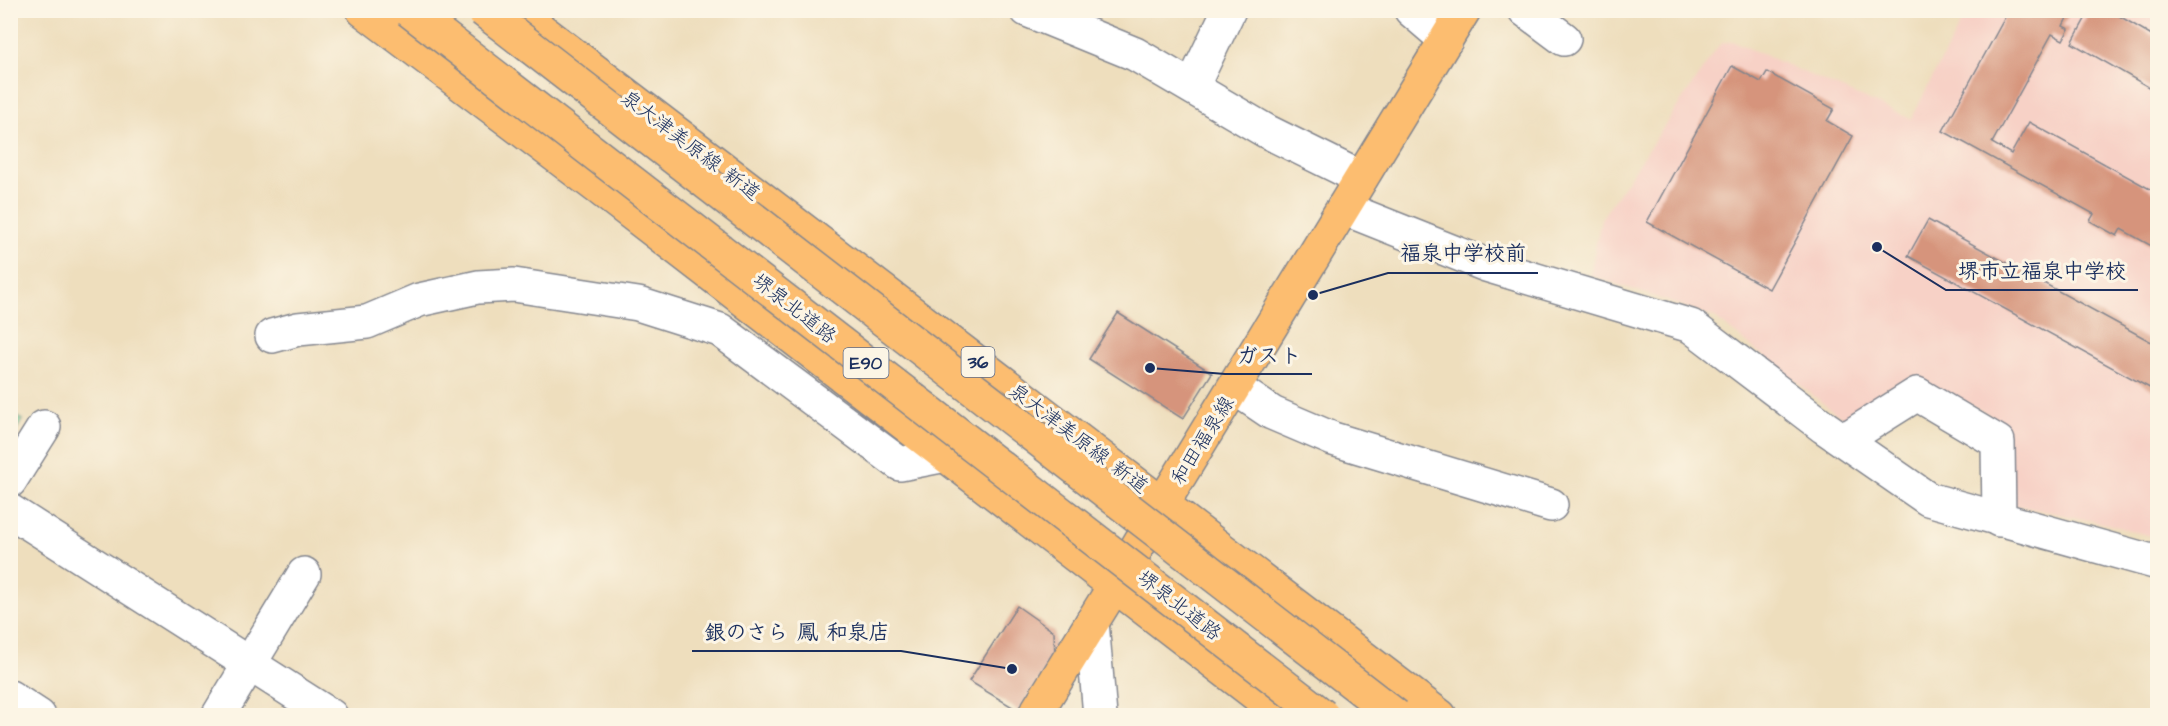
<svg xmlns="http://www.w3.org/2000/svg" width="2168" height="726" font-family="'Architects Daughter','Klee One',sans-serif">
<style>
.built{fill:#f7d1c6}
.green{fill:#89dea1;stroke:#528680;stroke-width:1.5}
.building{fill:#d6947c}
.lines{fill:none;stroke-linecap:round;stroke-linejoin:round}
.minor-casing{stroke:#84868e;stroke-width:36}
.major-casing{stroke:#84868e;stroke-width:36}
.minor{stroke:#fff;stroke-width:33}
.major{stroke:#fcbd6f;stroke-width:33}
.highway-bridge-casing{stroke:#84868e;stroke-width:36;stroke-linecap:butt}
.highway-bridge{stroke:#fcbd6f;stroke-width:33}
.labels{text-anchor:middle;stroke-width:6;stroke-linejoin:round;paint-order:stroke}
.shield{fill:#fcf5e5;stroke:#5e6a86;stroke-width:1.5}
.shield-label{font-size:18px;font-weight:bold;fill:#1b2f5e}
.street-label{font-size:20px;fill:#1b2f5e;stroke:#fcf5e5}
.leader{fill:none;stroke:#1b2f5e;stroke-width:2}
.callout-dot{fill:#1b2f5e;stroke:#fcf5e5;stroke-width:2}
.callout-label{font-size:21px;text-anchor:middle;font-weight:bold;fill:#1b2f5e;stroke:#fcf5e5;stroke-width:6;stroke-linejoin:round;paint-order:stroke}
</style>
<rect width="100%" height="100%" fill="#fcf5e5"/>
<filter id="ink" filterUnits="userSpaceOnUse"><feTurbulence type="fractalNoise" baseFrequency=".0167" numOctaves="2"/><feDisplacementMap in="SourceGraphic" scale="12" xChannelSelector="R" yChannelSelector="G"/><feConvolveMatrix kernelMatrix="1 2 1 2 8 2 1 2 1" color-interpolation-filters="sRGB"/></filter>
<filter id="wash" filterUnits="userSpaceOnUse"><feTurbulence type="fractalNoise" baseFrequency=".008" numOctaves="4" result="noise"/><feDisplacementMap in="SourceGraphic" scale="24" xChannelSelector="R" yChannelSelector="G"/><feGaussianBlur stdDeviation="1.35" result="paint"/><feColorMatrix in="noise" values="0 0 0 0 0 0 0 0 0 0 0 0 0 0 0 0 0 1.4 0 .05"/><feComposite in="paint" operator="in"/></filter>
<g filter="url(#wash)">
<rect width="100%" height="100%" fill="#eedebd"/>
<polygon class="built" points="1967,11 2157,11 2157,538 2107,524 2000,502 2005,424 1958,398 1912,377 1858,431 1714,317 1590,275 1601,219 1720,44 1732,41 1911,119"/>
<polygon class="green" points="11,413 22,420 11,439"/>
<g id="blocks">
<g class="building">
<polygon points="2009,10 2071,10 2063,26 2069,29 2063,40 2052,34 1992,143 2011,154 2029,122 2157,193 2157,249 2121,229 2117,236 2090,221 2094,214 1943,131"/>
<polygon points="2090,10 2109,10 2157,38 2157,92 2072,43"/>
<polygon points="1732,66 1761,82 1767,72 1834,109 1827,121 1853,136 1769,289 1647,222"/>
<polygon points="1928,220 2157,345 2157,392 1908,256"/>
<polygon points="1118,313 1212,373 1183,419 1089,359"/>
<polygon points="1017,606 1054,632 1055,658 1019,711 969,681"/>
</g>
</g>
</g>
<g filter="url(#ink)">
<use href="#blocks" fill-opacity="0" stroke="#84868e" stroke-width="1.5"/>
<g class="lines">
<g class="minor-casing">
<g id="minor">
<polyline points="1027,10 1135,54 1266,131 1361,178"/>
<polyline points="1411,10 1446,40"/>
<polyline points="1525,10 1564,39"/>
<polyline points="1192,87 1229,10"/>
<polyline points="1343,208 1486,265 1691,326 1824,427 1928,499 2158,563"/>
<polyline points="272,336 298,329 367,322 419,300 478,287 514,285 638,304 720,330 900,464 946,455"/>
<polyline points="1235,388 1272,413 1333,439 1551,505"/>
<polyline points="1844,440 1917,394 1998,442 1999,520"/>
<polyline points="10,481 44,427"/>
<polyline points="10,511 331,716"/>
<polyline points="1092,622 1100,716"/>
<polyline points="10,697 39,716"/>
<polyline points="218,716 304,574"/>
</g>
</g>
<g class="major-casing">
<g id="major">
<polyline points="363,10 600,189 1284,716"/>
<polyline points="515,10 1440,716"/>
<polyline points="1034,716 1115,585 1163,503 1464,10"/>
</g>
</g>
<use href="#minor" class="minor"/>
<use href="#major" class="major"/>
<g class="highway-bridge-casing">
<g id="highway-bridge">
<polyline points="409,10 1323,716"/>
<polyline points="483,10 1396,716"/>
</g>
</g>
<use href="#highway-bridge" class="highway-bridge"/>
</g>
</g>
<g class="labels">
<g class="shield">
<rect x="961.5" y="347" width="33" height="30" rx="4.5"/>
<rect x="843.5" y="348" width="45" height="30" rx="4.5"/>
</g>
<g class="shield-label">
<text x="978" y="368">36</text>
<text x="866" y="369">E90</text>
</g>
<g class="street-label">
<text transform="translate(691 145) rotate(37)" y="7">泉大津美原線 新道</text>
<text transform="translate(795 308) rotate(38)" y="7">堺泉北道路</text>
<text transform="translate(1079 438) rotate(37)" y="7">泉大津美原線 新道</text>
<text transform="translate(1202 440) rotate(-58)" y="7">和田福泉線</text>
<text transform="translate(1180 605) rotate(38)" y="7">堺泉北道路</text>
</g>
</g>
<path class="leader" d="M1313 295L1388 273H1538M1877 247L1946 290H2138M1150 368L1225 374H1312M1012 669L901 651H692"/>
<g class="callout-dot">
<circle cx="1313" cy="295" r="6"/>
<circle cx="1877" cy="247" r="6"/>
<circle cx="1150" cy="368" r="6"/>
<circle cx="1012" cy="669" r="6"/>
</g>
<g class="callout-label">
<text x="1463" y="260">福泉中学校前</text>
<text x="2042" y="278">堺市立福泉中学校</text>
<text x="1269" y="362">ガスト</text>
<text x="797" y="639">銀のさら 鳳 和泉店</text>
</g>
<rect width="2168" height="726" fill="none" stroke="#fcf5e5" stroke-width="36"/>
</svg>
